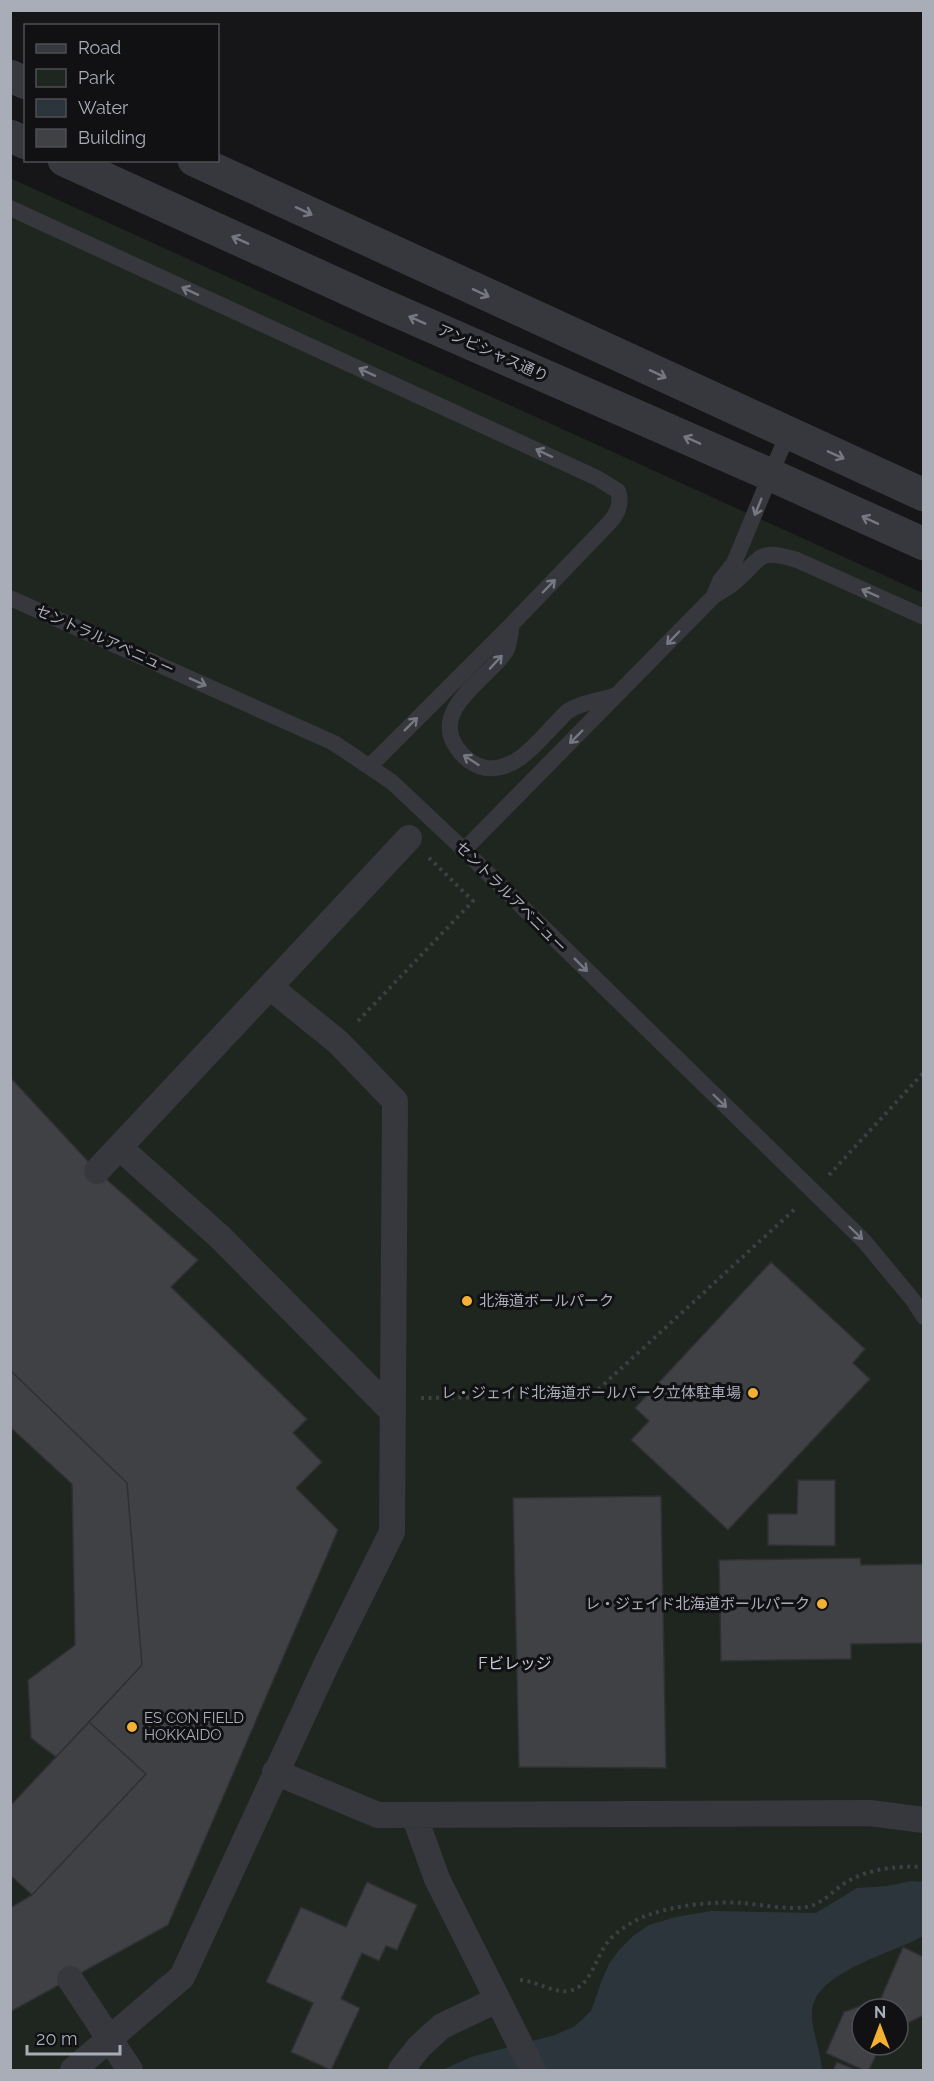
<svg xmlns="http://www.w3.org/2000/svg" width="934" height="2081" viewBox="0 0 934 2081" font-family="Raleway,'Noto Sans JP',sans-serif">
  <rect width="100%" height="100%" fill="#161618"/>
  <path fill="#1e261f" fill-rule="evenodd" d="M10,178L923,593V2070H11ZM862,2009H898V2045H862Z"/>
  <path fill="#2c353c" d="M911,1881L923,1882V1936C895,1953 815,1971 812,2011C811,2030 821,2051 822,2070H442L471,2057L555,2035L575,2026L591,2011L602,1980L609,1964L619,1950L633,1936L649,1925L676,1917L711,1911L816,1913L857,1888L887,1886Z"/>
  <path fill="#404145" stroke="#303034" stroke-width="1.5" d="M10,1077L97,1171L198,1260L171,1287L307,1419L293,1433L322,1462L296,1488L338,1530L168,1925L10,2012V1908L32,1895L146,1774L89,1722L142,1665L127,1483L10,1370Z
    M771,1262L865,1349L853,1363L870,1379L728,1530L631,1440L649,1421L635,1408Z
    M10,1370L127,1483L142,1665L56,1757L31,1738L28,1680L75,1645L72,1484L10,1427Z
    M798,1480H835V1546L768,1545V1514H797Z
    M661,1496L666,1768L519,1767L513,1498Z
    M860,1558L861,1565L924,1564V1643L851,1644V1659L721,1661L719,1560Z
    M89,1722L146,1774L32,1895L10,1875V1806Z
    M367,1882L417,1905L397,1950L386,1946L379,1961L362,1953L341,1999L360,2008L331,2070L291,2052L313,2003L266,1982L301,1907L346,1927Z
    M903,1947L924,1957V2015L898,2028V2009H862V2045H881L869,2070H863L826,2053L844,2012L881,1998Z
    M837,2062L856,2070H833Z"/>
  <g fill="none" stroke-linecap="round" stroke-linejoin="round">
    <path stroke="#3d3f44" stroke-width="4" stroke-dasharray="3 4.5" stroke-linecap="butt" d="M358,1021L473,901L428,857
      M829,1175L924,1072
      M421,1398L591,1396L796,1208
      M520,1980C537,1981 552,1993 568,1991C591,1988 595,1958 607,1943C616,1931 634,1920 648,1915C677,1905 713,1901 743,1903C762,1905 788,1910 806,1907C822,1905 832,1891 845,1883C869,1868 896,1866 924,1867"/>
    <path stroke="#37383d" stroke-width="16" d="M10,208L597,478L618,491C622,503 618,513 610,522L512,624L370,766
      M715,593L720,581L734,563L788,433
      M10,598L334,743L392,782L464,850L864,1241L913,1300L924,1317
      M512,624C510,632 510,644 506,651C489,678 429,709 457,748C464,758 474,766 486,768C516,772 538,741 557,722C561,719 565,712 570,710C580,703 601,700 613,696
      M464,850L714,596C721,591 729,587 735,582C762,559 756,547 797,560L924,617"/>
    <path stroke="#37383d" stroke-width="26" d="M120,1148L220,1237L393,1412
      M97,1171L409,838
      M275,1772L378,1815L870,1813L924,1820
      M414,1815L437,1879L533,2070
      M70,1979L130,2070
      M170,1987L182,1977L326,1665L392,1532L395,1101L338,1042L270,987
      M401,2070L419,2047L442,2026L497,2000"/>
    <path stroke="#37383d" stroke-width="33" d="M10,76L26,83
      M10,136L26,143
      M64,160L376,302L771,475L924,544
      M194,160L924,495"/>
    <path stroke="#37383d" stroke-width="26" d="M73,2070L170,1987"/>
  </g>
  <defs><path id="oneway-shaft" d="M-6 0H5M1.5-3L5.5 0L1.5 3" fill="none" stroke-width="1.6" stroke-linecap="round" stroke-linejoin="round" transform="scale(1.5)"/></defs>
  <g stroke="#757881">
    <use href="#oneway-shaft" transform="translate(304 211) rotate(25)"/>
    <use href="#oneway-shaft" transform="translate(240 240) rotate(-156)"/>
    <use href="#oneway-shaft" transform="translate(190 291) rotate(-155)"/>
    <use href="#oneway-shaft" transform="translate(481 293) rotate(25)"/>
    <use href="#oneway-shaft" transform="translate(417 320) rotate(-156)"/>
    <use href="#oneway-shaft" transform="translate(367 372) rotate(-155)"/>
    <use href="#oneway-shaft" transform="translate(658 374) rotate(25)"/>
    <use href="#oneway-shaft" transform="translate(692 440) rotate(-156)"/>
    <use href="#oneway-shaft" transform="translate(544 453) rotate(-155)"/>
    <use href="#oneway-shaft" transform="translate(836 455) rotate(24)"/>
    <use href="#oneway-shaft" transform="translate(758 507) rotate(112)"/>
    <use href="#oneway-shaft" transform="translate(870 520) rotate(-155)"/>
    <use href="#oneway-shaft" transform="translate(549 586) rotate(-46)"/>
    <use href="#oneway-shaft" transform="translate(870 593) rotate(-156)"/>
    <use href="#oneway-shaft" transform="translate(673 638) rotate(134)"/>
    <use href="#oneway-shaft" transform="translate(496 662) rotate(-47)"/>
    <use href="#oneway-shaft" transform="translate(198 682) rotate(24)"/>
    <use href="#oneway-shaft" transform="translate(411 724) rotate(-45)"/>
    <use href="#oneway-shaft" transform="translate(576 737) rotate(135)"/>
    <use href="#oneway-shaft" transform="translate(471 760) rotate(-147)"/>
    <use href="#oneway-shaft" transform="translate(581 965) rotate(45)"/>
    <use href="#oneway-shaft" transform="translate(720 1101) rotate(44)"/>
    <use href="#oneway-shaft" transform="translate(856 1233) rotate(44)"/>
  </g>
  <g fill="#f2b134" stroke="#111113" stroke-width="2">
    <circle cx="467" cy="1301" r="6"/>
    <circle cx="753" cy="1393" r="6"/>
    <circle cx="822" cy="1604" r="6"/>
    <circle cx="132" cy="1727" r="6"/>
  </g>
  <g text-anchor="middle" stroke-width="6" stroke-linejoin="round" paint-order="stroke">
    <g font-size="15" fill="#a8adb8" stroke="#111113">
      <text transform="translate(493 353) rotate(24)" y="5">アンビシャス通り</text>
      <text transform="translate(105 640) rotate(24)" y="5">セントラルアベニュー</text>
      <text transform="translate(511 897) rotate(45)" y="5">セントラルアベニュー</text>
    </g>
    <g font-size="15" fill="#a8adb8" stroke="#111113" text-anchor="start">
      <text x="479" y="1306">北海道ボールパーク</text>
      <text x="741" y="1398" text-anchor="end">レ・ジェイド北海道ボールパーク立体駐車場</text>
      <text x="810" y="1609" text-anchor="end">レ・ジェイド北海道ボールパーク</text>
      <text x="144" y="1723">ES CON FIELD<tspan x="144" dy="17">HOKKAIDO</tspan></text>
    </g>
    <g font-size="16" fill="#c9ccd4" stroke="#111113">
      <text x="515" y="1669">Fビレッジ</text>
    </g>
  </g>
  <rect width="934" height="2081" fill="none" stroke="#a8adb8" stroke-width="24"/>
  <rect x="24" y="24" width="195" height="138" fill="#111113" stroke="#4d4f55" stroke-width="1.5"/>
  <rect x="36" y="44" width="30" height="9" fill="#37383d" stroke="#4d4f55" stroke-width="1.5"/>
  <text x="78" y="54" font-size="18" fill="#a8adb8">Road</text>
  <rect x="36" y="69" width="30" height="18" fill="#1e261f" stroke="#4d4f55" stroke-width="1.5"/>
  <text x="78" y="84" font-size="18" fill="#a8adb8">Park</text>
  <rect x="36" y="99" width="30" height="18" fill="#2c353c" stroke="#4d4f55" stroke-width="1.5"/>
  <text x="78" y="114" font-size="18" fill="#a8adb8">Water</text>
  <rect x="36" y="129" width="30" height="18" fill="#404145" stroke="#4d4f55" stroke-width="1.5"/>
  <text x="78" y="144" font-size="18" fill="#a8adb8">Building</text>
  <g transform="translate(880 2027)"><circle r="28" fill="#111113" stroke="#4d4f55" stroke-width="1.5"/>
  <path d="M0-4.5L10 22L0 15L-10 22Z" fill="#f2b134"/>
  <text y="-9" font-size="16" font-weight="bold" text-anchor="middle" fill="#a8adb8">N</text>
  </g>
  <path d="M27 2045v9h93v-9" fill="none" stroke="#a8adb8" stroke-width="3"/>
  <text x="36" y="2045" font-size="18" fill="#a8adb8" stroke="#111113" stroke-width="4.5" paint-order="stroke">20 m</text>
</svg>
